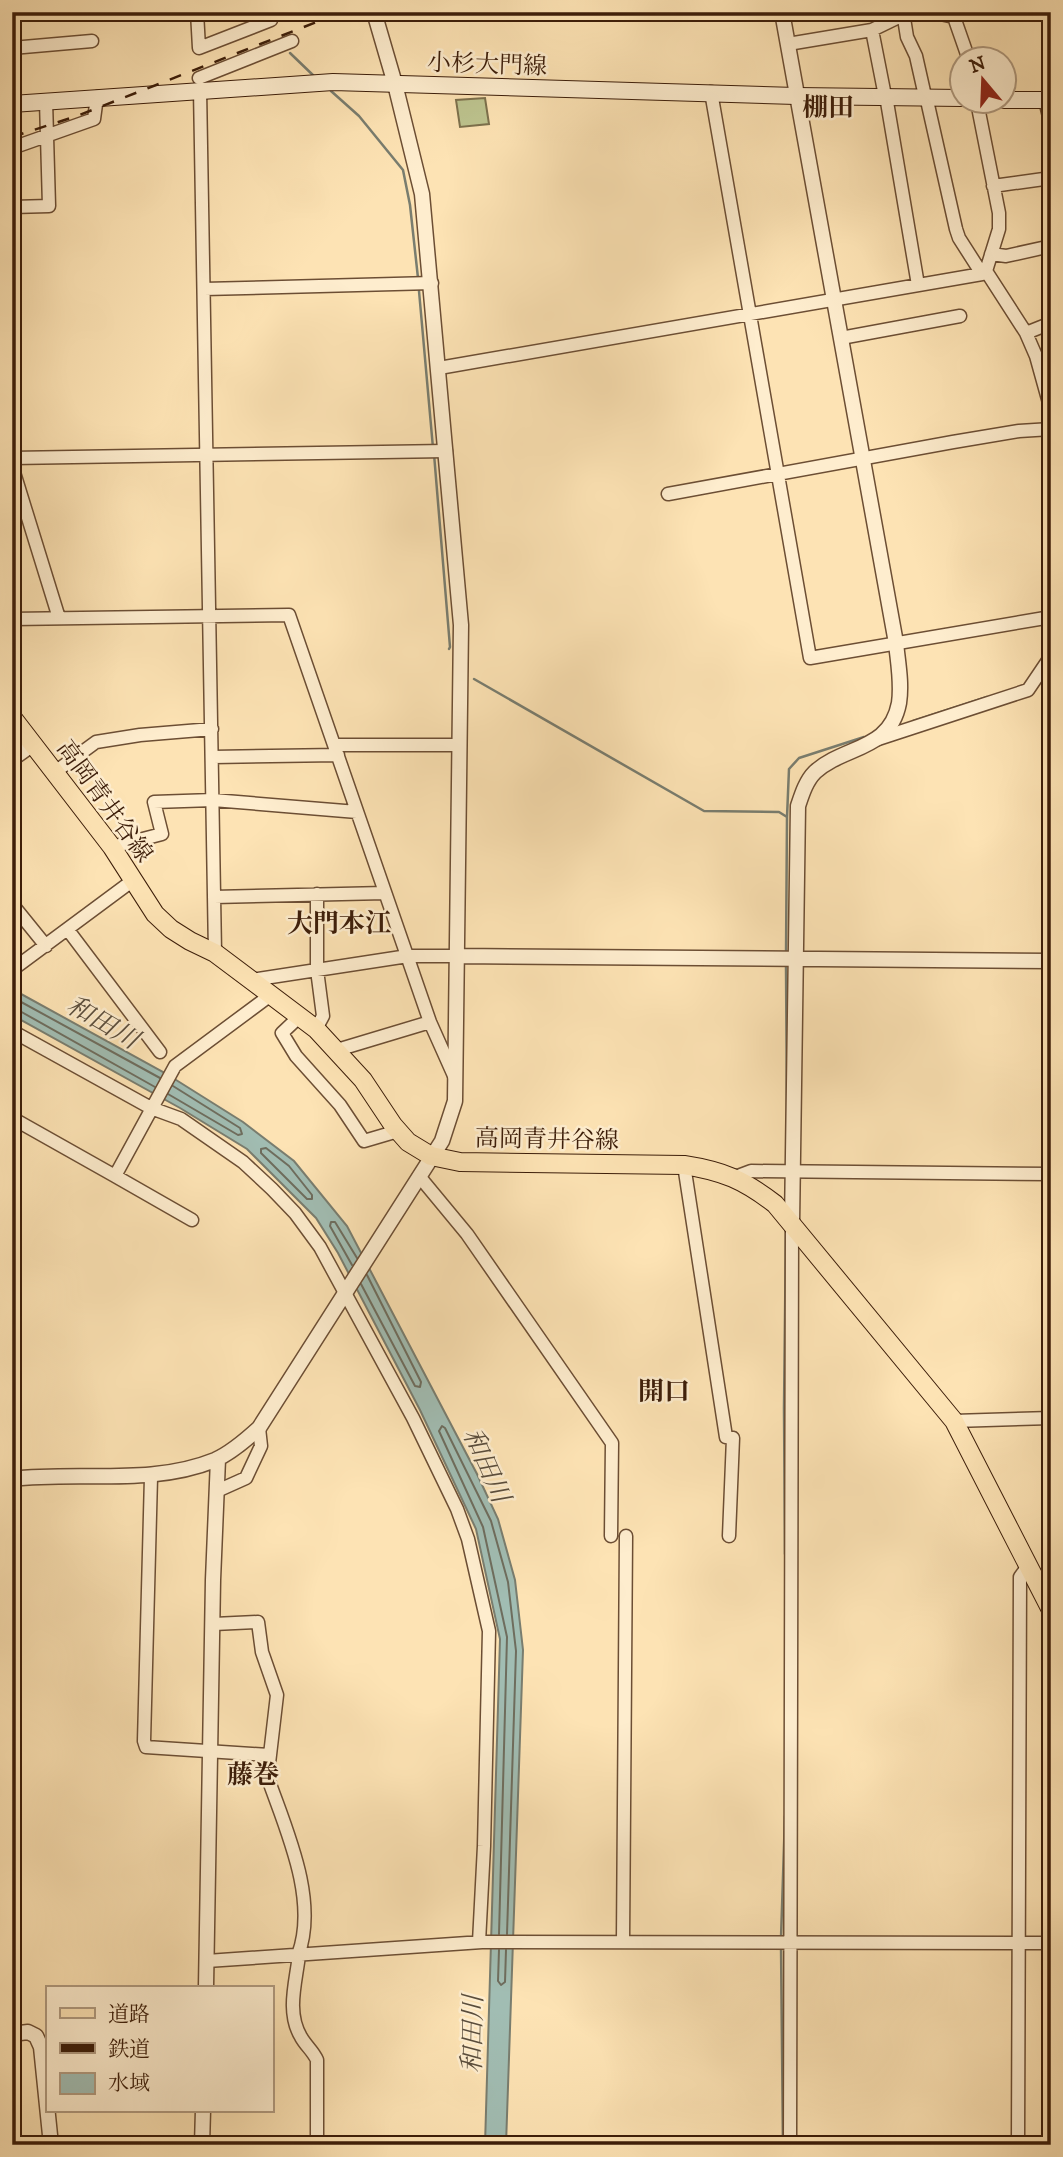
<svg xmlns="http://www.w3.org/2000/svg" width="1063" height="2157" viewBox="0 0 1063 2157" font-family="'IM FELL DW Pica','Noto Serif JP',serif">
  <rect width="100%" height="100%" fill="#fde3b4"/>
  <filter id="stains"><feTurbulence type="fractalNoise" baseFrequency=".00286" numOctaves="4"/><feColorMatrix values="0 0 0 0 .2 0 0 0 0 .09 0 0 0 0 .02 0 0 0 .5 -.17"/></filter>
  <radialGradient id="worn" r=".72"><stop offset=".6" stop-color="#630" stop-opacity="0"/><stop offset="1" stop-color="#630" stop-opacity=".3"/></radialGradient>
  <path fill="#bdc48f" stroke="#7c704c" stroke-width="2" d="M485,98L489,124L460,127L456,100Z"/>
  <path fill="#a1bdb3" stroke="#797d6f" stroke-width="2" d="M12,989L165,1073L243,1122L294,1161L347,1226L477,1474L498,1519L515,1580L523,1650L506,2145H485L500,1639L476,1529L420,1410L338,1253L316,1218L247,1149L180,1108L12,1015Z"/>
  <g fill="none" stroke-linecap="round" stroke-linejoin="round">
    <path stroke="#6e6d5e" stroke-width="2" d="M12,997L160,1078
      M12,1009L18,1010L155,1087
      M168,1094L238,1135L242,1134L240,1128L173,1086
      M266,1148L289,1166L312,1195V1199H307L261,1153V1149Z
      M352,1265L330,1226L331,1222H335L357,1258
      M361,1284L415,1386L420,1387L421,1382L367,1275
      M499,1934L507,1637L483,1527L439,1431L442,1426L445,1428L491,1521L508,1582L516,1651L507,1934
      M499,1950L498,1981L501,1985L505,1982L506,1950"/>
    <path stroke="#797d6f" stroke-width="2.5" d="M260,12V14
      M290,53L316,78
      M331,91L359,116L403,170L410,205L418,278
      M419,291L433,448
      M434,454L450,647L449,649
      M474,679L704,811L779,812L787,817L786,955
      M913,721L987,697
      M787,817L789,769L799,758L864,737
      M786,965L787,1116
      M785,1554L784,1408L786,1228
      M781,1938L785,1816
      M781,1945L783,2145"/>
    <defs>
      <path id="minor" d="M197,12L199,48L271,20
        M903,12L907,37L916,56L925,96
        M931,12L954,17L969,60
        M872,30L885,96
        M788,44L872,30L909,12
        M12,48L92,41
        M199,78L292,41
        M200,89L215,953
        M711,92L810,658L1051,617
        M886,96L918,285
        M926,96L956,229L959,238L982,274
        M1045,100L1051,125
        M977,102L999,213V229L986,271L1026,333L1036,356L1051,410
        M12,148L94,119L97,97
        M993,186L1051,178
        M12,207L49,206L46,101
        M991,254L1006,256L1051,246
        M204,289L432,283
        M1026,333L1051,323
        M841,338L960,316
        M439,368L982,274L986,271
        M12,458L446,451
        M12,466L59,618
        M668,494L953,442L1019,431L1051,429
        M12,619L289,615L430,1022L455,1078
        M878,739L1028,690L1051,656
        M335,745H460
        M213,757L338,755
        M55,772L96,742L140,735L212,729
        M112,847L162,834L154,802L213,800L357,812
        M214,897L385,893
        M12,904L46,946
        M68,930L160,1052
        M12,970L132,881
        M252,980L408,956H458
        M300,1016L282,1033L296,1056L340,1105L364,1141L398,1131
        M316,1029L323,1016L317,970V894
        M12,1031L151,1108L181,1119L243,1162L272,1189L295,1213L320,1247L413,1418L457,1509L468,1539L489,1631L484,1846L479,1942
        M337,1050L430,1022
        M12,1118L115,1176L175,1066L272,994
        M684,1165L726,1437L733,1438L729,1536
        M115,1176L192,1220
        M419,1176L467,1234L612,1443L611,1536
        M735,1177L751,1171L1051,1174
        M954,1421L1051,1418
        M151,1477L144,1741L146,1747L269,1755
        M217,1491L246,1478L261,1446L259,1428
        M214,1624L258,1622L262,1652L277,1695L268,1772L270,1784C288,1834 318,1902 298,1955
        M623,1941L626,1536
        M299,1955C296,1982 286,2012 301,2037C306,2046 313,2051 317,2060V2145
        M207,1961L482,1942L1051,1943
        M790,2145L792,1224
        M1018,2145L1020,1577L1028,1566"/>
      <path id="tertiary" d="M782,12L896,643C898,663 902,683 899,703C890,751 845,745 815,772C806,781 802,794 798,806L792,1224
        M12,759L33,744
        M458,956L1051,961
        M12,1479C79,1471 151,1486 215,1460C231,1453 247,1439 259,1428L442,1141L455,1101L461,625L422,194L395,84L374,12
        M206,1987L213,1580L218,1459
        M12,2034L28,2032L36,2036L41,2047L51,2145
        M202,2145L203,2110"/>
      <path id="secondary" d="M1004,100H1051
        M12,104L333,82L796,96L962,98"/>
      <path id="primary" d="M12,717L112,847L155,914L171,929L190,941L215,953L316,1029L363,1080L393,1125L408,1142L431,1156L460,1162L684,1165C723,1171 744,1180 775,1204L954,1421L1051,1610"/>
    </defs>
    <use href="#minor" stroke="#6c4e34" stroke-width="15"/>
    <use href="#tertiary" stroke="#6c4e34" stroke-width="17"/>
    <use href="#secondary" stroke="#3c1d09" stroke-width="18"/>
    <use href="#primary" stroke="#3c1d09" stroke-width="20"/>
    <use href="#minor" stroke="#feedce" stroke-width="12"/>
    <use href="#tertiary" stroke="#feedce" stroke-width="14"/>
    <use href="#secondary" stroke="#feedce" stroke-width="16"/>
    <use href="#primary" stroke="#fde3b4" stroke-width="18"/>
    <path stroke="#3c1d09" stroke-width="2.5" stroke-dasharray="12 12" stroke-linecap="butt" d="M12,137L77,116L342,12"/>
  </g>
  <g text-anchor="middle" stroke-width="5" stroke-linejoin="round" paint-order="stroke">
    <g font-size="24" fill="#3c1d09" stroke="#feedce">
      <text transform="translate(487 64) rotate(2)" y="8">小杉大門線</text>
      <text transform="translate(105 801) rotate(54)" y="8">高岡青井谷線</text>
      <text transform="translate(547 1139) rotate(1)" y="8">高岡青井谷線</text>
    </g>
    <g font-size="26" font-weight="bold" fill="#3c1d09" stroke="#feedce">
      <text x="828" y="116">棚田</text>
      <text x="339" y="932">大門本江</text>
      <text x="664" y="1400">開口</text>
      <text x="253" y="1783">藤巻</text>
    </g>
    <g font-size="26" font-style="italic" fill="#5a4d3c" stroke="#feedce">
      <text transform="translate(103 1022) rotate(30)" y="9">和田川</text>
      <text transform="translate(487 1465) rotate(66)" y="9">和田川</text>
      <text transform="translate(472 2034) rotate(-89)" y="9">和田川</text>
    </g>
  </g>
  <rect width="1063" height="2157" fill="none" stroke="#fde3b4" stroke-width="42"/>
  <rect x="14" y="14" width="1035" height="2129" fill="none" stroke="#3c1d09" stroke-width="3.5"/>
  <rect x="21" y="21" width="1021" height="2115" fill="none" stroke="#3c1d09" stroke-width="2"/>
  <rect x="46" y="1986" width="228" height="126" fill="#feedce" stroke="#b09a7f" stroke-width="2"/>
  <rect x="60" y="2008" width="35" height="10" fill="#fde3b4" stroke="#b09a7f" stroke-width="2"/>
  <text x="108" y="2021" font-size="21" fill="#3c1d09">道路</text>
  <rect x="60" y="2043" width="35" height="10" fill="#3c1d09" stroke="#b09a7f" stroke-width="2"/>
  <text x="108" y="2056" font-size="21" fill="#3c1d09">鉄道</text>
  <rect x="60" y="2073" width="35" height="21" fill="#a1bdb3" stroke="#b09a7f" stroke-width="2"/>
  <text x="108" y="2090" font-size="21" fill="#3c1d09">水域</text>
  <g transform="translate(983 80) rotate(341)"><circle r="33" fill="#feedce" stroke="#b09a7f" stroke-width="2"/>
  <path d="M0-5L12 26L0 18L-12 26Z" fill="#8f2418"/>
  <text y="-10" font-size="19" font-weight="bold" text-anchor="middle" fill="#3c1d09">N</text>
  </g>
  <rect width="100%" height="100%" filter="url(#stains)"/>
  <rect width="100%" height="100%" fill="url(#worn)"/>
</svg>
